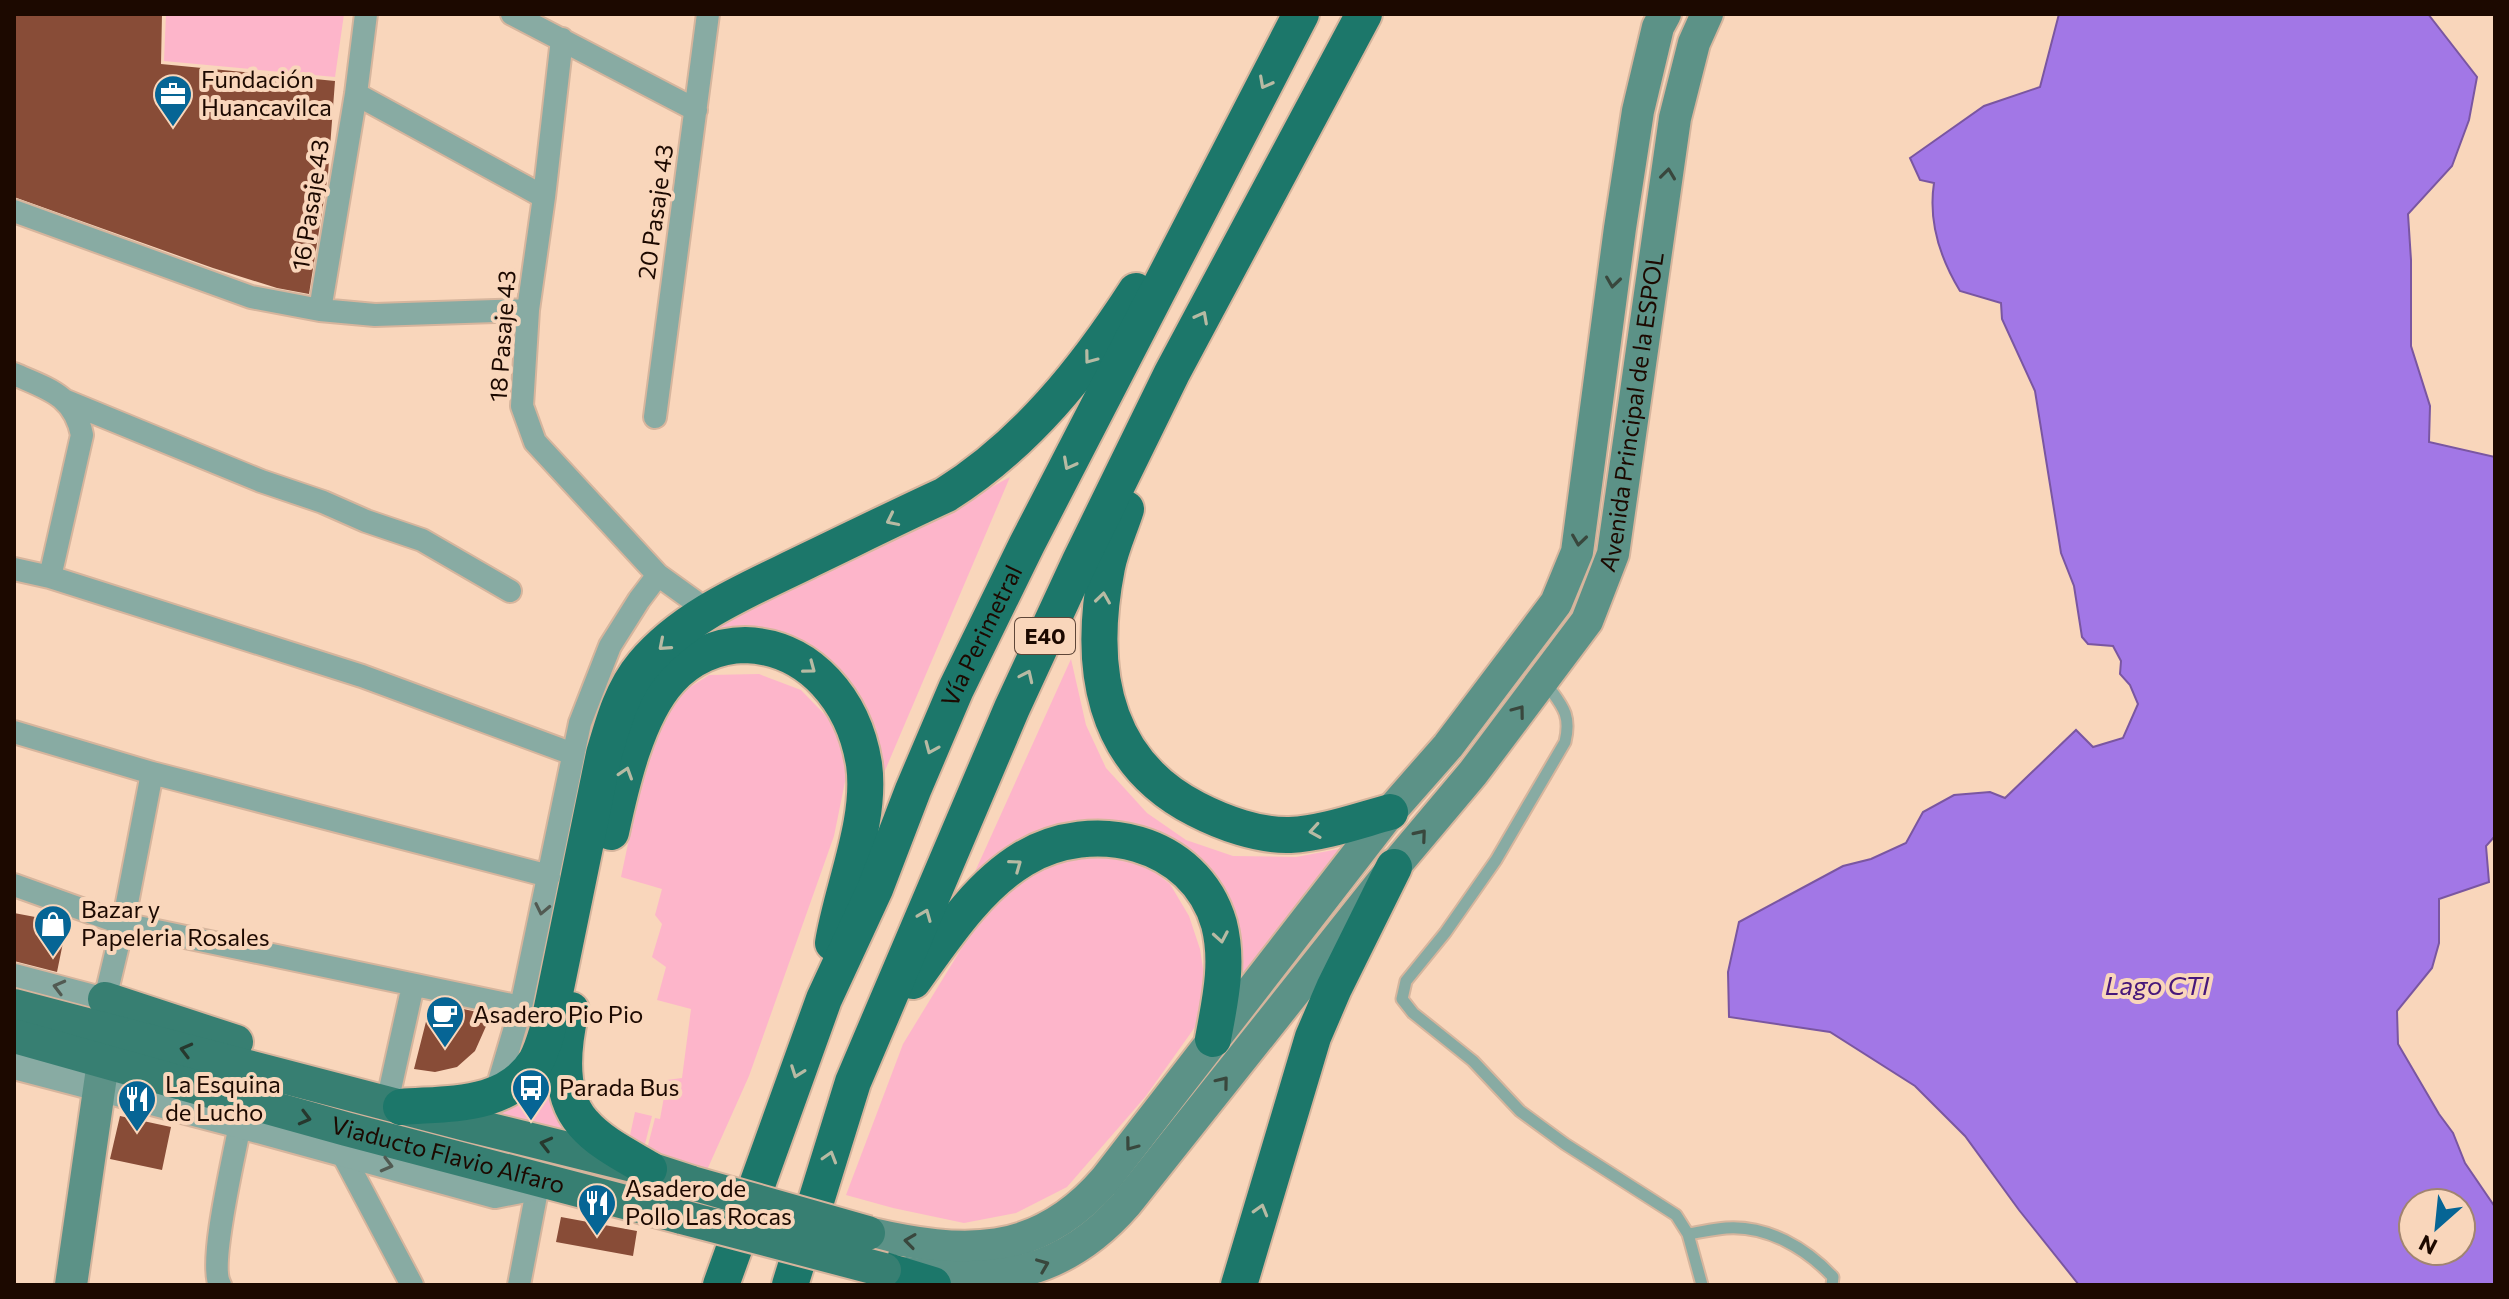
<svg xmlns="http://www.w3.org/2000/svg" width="2509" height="1299" viewBox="0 0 2509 1299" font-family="Commissioner,sans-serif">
  <rect width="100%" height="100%" fill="#f9d6bb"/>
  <path fill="#fdb5ca" d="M166,14H344L335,77L164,61Z
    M1010,477L875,794L879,767L876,728L844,677L679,650L712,623L869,553Z
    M1071,659L1086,725L1106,768L1147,813L1186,840L1233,856L1296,857L1344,848L1240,993L1214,895L1079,826L964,896Z
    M759,674L801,690L834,724L849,762L834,836L749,1076L707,1170L647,1149L655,1118L660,1119L667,1080L682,1078L691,1009L657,1000L666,967L652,957L662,924L655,915L662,889L621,877L653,725L676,696L709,675Z
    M1091,850L1138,859L1170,884L1189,916L1200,949L1206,988L1195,1027L1146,1096L1067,1187L1016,1213L964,1223L893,1208L846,1195L903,1044L969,936L1012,883L1043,863Z
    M549,1052L572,1132L490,1112Z
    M635,1112L652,1116L645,1144L629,1140Z"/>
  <path fill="#a277e6" stroke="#7a56a1" stroke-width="2" fill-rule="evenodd" d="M2059,14H2428L2477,77L2469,120L2452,166L2408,214L2411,260V346L2430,406L2429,442L2495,457V836L2486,846L2489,882L2439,899V943L2432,968L2397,1011L2398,1044L2439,1114L2453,1133L2465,1163L2495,1207V1285H2079L2019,1210L1965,1136L1915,1086L1830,1032L1729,1017L1728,972L1739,922L1843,866L1871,859L1906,843L1923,812L1954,795L1990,792L2005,798L2076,730L2093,747L2123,738L2138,704L2130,685L2120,674L2121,661L2113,646L2088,644L2082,637L2074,586L2061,553L2035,391L2002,319L2001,303L1960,291C1940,258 1928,222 1934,183L1920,180L1910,158L1984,106L2040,87ZM2413,1203H2461V1251H2413Z"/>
  <path fill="#884c37" d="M14,14H162L161,64L335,81L328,174L309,294L277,288L213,268L14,197Z
    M14,913L67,923L57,972L14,961Z
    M431,1002L491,1015L475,1051L457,1067L435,1072L414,1069Z
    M120,1116L171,1127L162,1170L110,1159Z
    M561,1217L637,1231L633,1256L556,1242Z"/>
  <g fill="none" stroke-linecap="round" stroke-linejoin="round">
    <defs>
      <path id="service" d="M1545,682C1561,705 1572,713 1565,742L1496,860L1445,933L1406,981L1402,999L1413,1013L1473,1061L1520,1111L1565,1144L1676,1215L1688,1234L1702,1285
        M1688,1234C1701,1232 1714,1229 1726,1228C1767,1225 1806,1248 1833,1277L1832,1285"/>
      <path id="minor" d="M512,14L696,110
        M562,39L544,197L528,310L522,406L535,442L658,575L708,611
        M356,94L544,197
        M14,211L251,297L320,310L375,315L528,310
        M320,310L356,94L366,14
        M14,374C48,389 74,395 82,435L50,577
        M66,401L261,481L323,502L366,521L422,540L510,591
        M655,417L708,14
        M14,569L50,577L362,676L573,754
        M14,732L152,773L549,876
        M14,885L123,924L521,1007
        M14,975L105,999L123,924L152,773
        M495,1095L521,1007L580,723L610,646L639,600L658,575
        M387,1103L413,985
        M342,1153L412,1285
        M220,1285C208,1264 235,1153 240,1124
        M519,1285L538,1185"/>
      <path id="tertiary" d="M14,1065L240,1124L495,1194L551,1183"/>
      <g id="secondary">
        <path d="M868,1233C963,1255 1037,1259 1105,1180L1390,812L1448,746L1556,603L1577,552L1620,228L1638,111L1658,27L1665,14"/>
        <path id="s1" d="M907,1273C996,1285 1064,1275 1126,1204L1394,867L1473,773L1587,621L1613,554L1675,118L1694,43L1707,14"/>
        <path d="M71,1285L103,1062"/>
      </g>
      <g id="primary">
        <path d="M105,999L236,1042"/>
        <path d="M14,1006L470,1125L649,1169L692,1183"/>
        <path id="s2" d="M14,1036L346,1129L682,1217"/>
      </g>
      <g id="trunk">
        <path d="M1126,509C1120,528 1111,547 1107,567C1088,664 1100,760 1196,809C1223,823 1259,836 1290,835C1324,833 1357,821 1390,812"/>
        <path d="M611,832C621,785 637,715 670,679C689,658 717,645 745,645C811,647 854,702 864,764C872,821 842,887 833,943"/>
        <path d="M913,981C944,938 977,887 1023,859C1092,817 1195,840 1219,924C1229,963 1220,1001 1213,1039"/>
        <path d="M571,1010C563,1045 557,1094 583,1123C600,1143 627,1156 649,1169"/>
        <path d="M401,1107C449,1103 507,1108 536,1061C541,1052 544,1042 547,1032L604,754C613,723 622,690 643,665C685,615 750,589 807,561C853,539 899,516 945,495C1025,445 1085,370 1136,291"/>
        <path d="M884,1270L933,1285"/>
        <path id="s3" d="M721,1285L824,999L875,889L913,790L956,689L1027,544L1301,14"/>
        <path d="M790,1285L853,1082L1012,708L1080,561L1172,373L1364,14"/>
        <path d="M1239,1285L1313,1037L1334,988L1394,867"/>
      </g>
    </defs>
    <use href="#service" stroke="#d6b59d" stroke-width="15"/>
    <use href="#minor" stroke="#d6b59d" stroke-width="26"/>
    <use href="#tertiary" stroke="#d6b59d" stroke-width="32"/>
    <use href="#secondary" stroke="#d6b59d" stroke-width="36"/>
    <use href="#primary" stroke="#d6b59d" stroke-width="38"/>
    <use href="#trunk" stroke="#d6b59d" stroke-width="40"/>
    <use href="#service" stroke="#88aba3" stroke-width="11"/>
    <use href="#minor" stroke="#88aba3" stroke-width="22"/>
    <use href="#tertiary" stroke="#88aba3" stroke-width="28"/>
    <use href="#secondary" stroke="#5c9287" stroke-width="32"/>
    <use href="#primary" stroke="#377f72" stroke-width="34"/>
    <use href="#trunk" stroke="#1c776a" stroke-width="36"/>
    <defs>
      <path id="primary-bridge" d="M692,1183L868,1233
        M682,1217L884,1270"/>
    </defs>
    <use href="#primary-bridge" stroke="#d6b59d" stroke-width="38" stroke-linecap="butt"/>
    <use href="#primary-bridge" stroke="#377f72" stroke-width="34"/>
  </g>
  <defs><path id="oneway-chevron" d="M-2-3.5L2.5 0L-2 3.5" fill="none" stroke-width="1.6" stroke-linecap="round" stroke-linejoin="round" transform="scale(2)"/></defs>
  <g stroke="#b7baa3">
    <use href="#oneway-chevron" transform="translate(1265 83) rotate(118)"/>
    <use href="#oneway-chevron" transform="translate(1202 317) rotate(-62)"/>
    <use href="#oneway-chevron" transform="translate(1090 358) rotate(127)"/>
    <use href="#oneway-chevron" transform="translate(1069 464) rotate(118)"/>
    <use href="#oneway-chevron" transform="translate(892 520) rotate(154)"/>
    <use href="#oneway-chevron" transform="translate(1103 598) rotate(-82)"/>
    <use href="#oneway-chevron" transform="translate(664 645) rotate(139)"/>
    <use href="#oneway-chevron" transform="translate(810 668) rotate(37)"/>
    <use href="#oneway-chevron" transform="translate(1027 676) rotate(-65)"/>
    <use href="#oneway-chevron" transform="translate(931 748) rotate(113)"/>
    <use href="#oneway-chevron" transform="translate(626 773) rotate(-72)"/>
    <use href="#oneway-chevron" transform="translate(1315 831) rotate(171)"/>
    <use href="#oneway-chevron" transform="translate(1016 865) rotate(-36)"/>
    <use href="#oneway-chevron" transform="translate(925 915) rotate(-68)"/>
    <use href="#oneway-chevron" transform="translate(1221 937) rotate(80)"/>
    <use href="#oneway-chevron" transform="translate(797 1072) rotate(110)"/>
    <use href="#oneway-chevron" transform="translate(830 1157) rotate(-73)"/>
    <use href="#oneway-chevron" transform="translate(1261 1210) rotate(-74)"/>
  </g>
  <g stroke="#39473d">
    <use href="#oneway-chevron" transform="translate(1668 174) rotate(-83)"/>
    <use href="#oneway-chevron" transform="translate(1613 282) rotate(98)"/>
    <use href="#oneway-chevron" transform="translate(1579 540) rotate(98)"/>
    <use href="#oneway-chevron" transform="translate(1519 711) rotate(-53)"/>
    <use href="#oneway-chevron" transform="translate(1421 835) rotate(-50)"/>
    <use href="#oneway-chevron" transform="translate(1223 1082) rotate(-51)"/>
    <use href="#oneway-chevron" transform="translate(1131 1145) rotate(127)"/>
    <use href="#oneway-chevron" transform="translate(910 1241) rotate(-172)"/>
    <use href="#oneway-chevron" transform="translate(1043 1265) rotate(-22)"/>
  </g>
  <g stroke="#525a52">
    <use href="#oneway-chevron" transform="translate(542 909) rotate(102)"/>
    <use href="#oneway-chevron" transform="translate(59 987) rotate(-165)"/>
    <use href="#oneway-chevron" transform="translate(387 1165) rotate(15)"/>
  </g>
  <g stroke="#27382e">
    <use href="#oneway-chevron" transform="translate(186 1050) rotate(-165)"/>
    <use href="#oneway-chevron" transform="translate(305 1118) rotate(15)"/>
    <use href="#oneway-chevron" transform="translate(546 1144) rotate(-166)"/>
  </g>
  <defs>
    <symbol id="office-pin" viewBox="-11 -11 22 30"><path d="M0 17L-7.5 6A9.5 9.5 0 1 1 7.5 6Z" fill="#066595" stroke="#f9d6bb"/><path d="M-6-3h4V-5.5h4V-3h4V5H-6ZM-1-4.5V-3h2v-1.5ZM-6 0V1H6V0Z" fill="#fff"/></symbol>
    <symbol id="shop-pin" viewBox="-11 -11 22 30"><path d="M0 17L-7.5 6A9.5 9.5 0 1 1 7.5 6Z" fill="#066595" stroke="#f9d6bb"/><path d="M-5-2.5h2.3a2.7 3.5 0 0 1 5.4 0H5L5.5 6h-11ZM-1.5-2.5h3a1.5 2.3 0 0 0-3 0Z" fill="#fff"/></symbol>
    <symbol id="cafe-pin" viewBox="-11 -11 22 30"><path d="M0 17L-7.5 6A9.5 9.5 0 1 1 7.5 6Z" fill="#066595" stroke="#f9d6bb"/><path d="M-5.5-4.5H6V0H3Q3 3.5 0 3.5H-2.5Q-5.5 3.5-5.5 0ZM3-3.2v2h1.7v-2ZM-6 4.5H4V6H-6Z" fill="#fff"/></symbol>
    <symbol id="bus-pin" viewBox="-11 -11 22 30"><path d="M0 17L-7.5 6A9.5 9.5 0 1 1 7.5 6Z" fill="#066595" stroke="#f9d6bb"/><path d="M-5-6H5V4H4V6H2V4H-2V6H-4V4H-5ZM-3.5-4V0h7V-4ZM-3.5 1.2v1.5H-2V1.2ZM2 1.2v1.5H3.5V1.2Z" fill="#fff"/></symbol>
    <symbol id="restaurant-pin" viewBox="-11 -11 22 30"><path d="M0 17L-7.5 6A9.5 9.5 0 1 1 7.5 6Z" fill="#066595" stroke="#f9d6bb"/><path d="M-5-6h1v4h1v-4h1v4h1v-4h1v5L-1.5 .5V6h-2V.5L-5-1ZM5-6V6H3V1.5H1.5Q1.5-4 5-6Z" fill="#fff"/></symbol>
  </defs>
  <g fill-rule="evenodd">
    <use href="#office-pin" x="151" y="72" width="44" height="60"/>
    <use href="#shop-pin" x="31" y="902" width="44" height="60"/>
    <use href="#cafe-pin" x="423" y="993" width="44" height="60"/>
    <use href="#bus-pin" x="509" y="1066" width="44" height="60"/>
    <use href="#restaurant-pin" x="115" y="1077" width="44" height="60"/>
    <use href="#restaurant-pin" x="575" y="1181" width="44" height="60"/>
  </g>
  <g text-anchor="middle" stroke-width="8" stroke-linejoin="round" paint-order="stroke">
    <rect fill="#f9d6bb" stroke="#5e4638" stroke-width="2" x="1015" y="618" width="60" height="36" rx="6"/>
    <g font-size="22" font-weight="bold" fill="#1c0900">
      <text x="1045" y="644">E40</text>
    </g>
    <g font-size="24" fill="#1c0900" stroke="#f9d6bb" text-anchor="start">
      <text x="201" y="88">Fundación<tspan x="201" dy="28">Huancavilca</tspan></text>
      <text x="81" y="918">Bazar y<tspan x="81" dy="28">Papeleria Rosales</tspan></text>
      <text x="473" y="1023">Asadero Pio Pio</text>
      <text x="165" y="1093">La Esquina<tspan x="165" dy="28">de Lucho</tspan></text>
      <text x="559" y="1096">Parada Bus</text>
      <text x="625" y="1197">Asadero de<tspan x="625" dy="28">Pollo Las Rocas</tspan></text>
    </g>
    <g font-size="24" fill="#1c0900" stroke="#f9d6bb">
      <text transform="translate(311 205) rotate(-81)" y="8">16 Pasaje 43</text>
      <text transform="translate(656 212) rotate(-82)" y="8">20 Pasaje 43</text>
      <text transform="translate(503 336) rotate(-86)" y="8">18 Pasaje 43</text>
      <text dy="8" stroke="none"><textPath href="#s1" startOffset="1200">Avenida Principal de la ESPOL</textPath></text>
      <text dy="8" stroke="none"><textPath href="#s3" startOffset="700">Vía Perimetral</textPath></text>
      <text dy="8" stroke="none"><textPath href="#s2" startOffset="450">Viaducto Flavio Alfaro</textPath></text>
    </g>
    <g font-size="26" font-style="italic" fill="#47177a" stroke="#f9d6bb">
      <text x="2157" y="995">Lago CTI</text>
    </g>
  </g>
  <rect width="2509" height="1299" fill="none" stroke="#1c0900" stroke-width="32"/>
  <g transform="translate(2437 1227) rotate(207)"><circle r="38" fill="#f9d6bb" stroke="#a18470" stroke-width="2"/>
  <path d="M0-6L14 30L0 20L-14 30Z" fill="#066595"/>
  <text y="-12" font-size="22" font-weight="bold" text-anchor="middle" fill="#1c0900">N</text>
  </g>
</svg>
